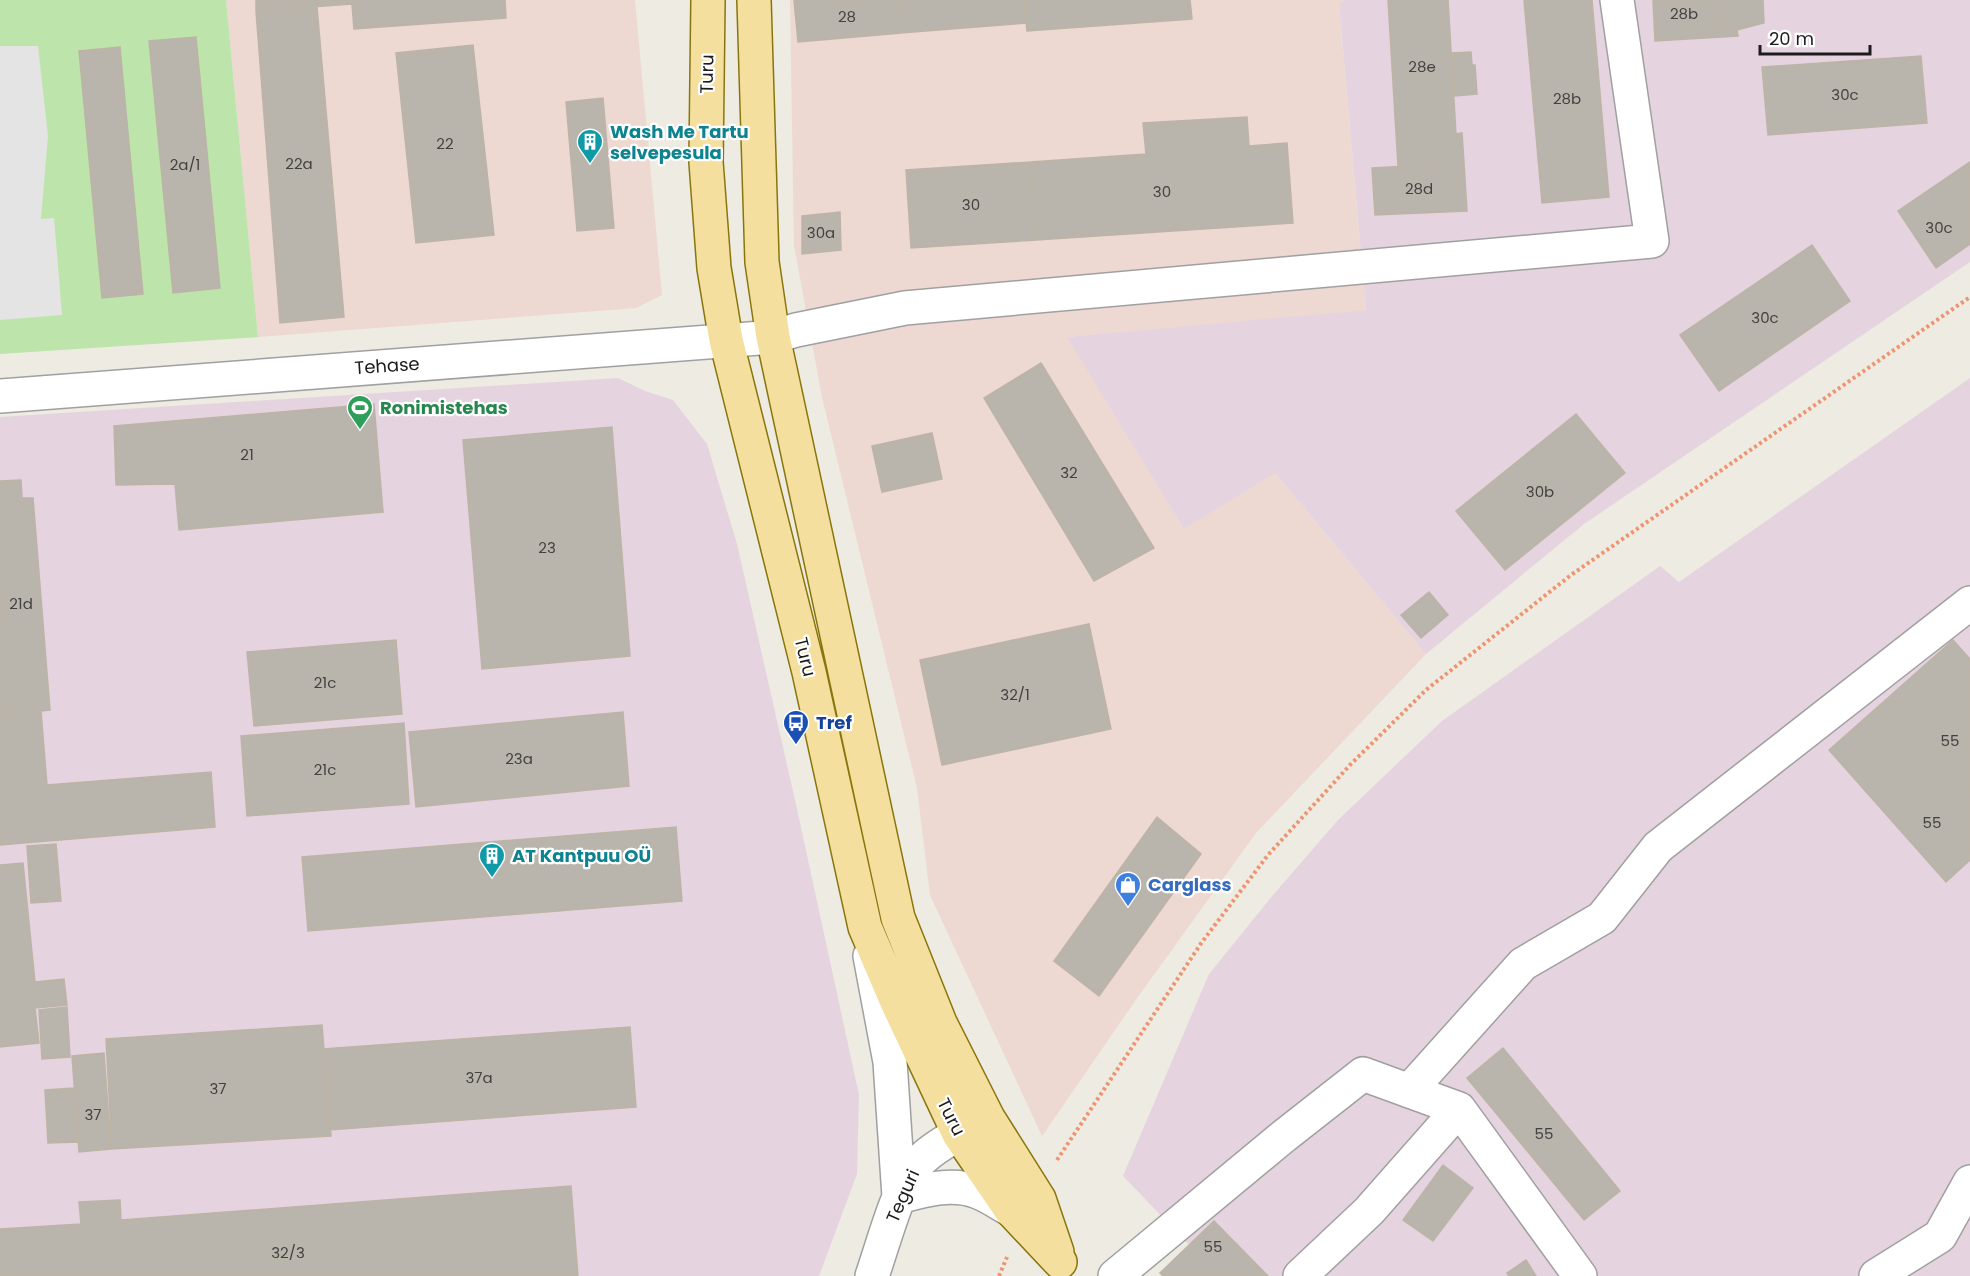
<svg xmlns="http://www.w3.org/2000/svg" width="1970" height="1276" viewBox="0 0 1970 1276" font-family="Poppins,sans-serif">
  <rect width="100%" height="100%" fill="#edebe2"/>
  <path fill="#edd8d2" d="M226,0H635L662,295L636,308L258,337Z
    M790,0H1344L1339,4L1366,311L1068,337L1184,529L1274,472L1426,654L1256,833L1135,1001L1042,1136L930,895L917,788L822,397L794,245Z"/>
  <path fill="#e5d4df" d="M1344,0H1970V262L1584,524L1426,654L1275,473L1184,529L1067,337L1366,310L1339,4Z
    M618,378L645,391L673,400L707,444L737,544L797,809L859,1095L857,1174L819,1276H0V417Z
    M1970,378V1276H1219L1123,1176L1209,974L1273,895L1338,820L1442,721L1660,566L1679,582Z"/>
  <path fill="#bde4ab" d="M0,0H226L258,337L0,354Z"/>
  <path fill="#e4e4e4" d="M0,46H38L48,136L41,219L54,218L62,315L0,320Z"/>
  <path fill="#b9b4ac" stroke="#bdb4a6" stroke-width="1.5" d="M256,0H505L506,18L354,29L352,4L256,11Z
    M794,0H898L901,33L798,42Z
    M898,0H1023L1026,23L901,33Z
    M1024,0H1190L1192,19L1027,31Z
    M1388,0H1448L1456,134L1462,133L1464,163L1398,166Z
    M1524,0H1592L1609,197L1542,203Z
    M1653,0H1713L1715,29L1737,30L1738,36L1655,41Z
    M1713,0H1763L1764,23L1737,30L1715,29Z
    M317,7L344,317L280,323L256,11Z
    M196,37L220,288L173,293L149,41Z
    M473,45L494,235L416,243L396,53Z
    M120,47L143,294L102,298L79,51Z
    M1471,52L1472,65H1475L1477,94L1455,96L1452,53Z
    M1921,56L1927,123L1768,135L1762,67Z
    M603,98L614,228L577,231L566,102Z
    M1247,117L1249,146L1287,143L1293,223L1037,240L1031,162L1146,154L1143,123Z
    M1031,162L1037,240L911,248L906,170Z
    M1970,162V244L1936,268L1898,211Z
    M1464,163L1467,211L1375,215L1372,168Z
    M840,212L841,250L802,254V216Z
    M1812,245L1850,301L1719,391L1680,335Z
    M1041,363L1154,548L1094,581L984,398Z
    M374,404L383,512L179,530L175,484L116,485L114,426Z
    M1576,414L1625,473L1505,570L1456,511Z
    M612,427L630,656L482,669L463,440Z
    M932,433L942,479L882,492L872,446Z
    M21,480L22,498H33L50,710L0,715V481Z
    M1429,592L1448,615L1421,638L1401,615Z
    M1089,624L1111,729L942,765L920,660Z
    M396,640L402,714L254,726L247,652Z
    M1953,640L1970,659V786L1890,696Z
    M1890,696L1970,786V860L1946,882L1829,750Z
    M41,711L47,785L211,772L215,827L0,845V715Z
    M623,712L629,786L416,807L409,732Z
    M404,723L409,804L247,816L241,736Z
    M1157,817L1201,854L1099,996L1054,961Z
    M676,827L682,901L308,931L302,857Z
    M56,844L61,901L31,903L27,846Z
    M23,863L35,982L64,979L67,1005L35,1008L39,1043L0,1047V865Z
    M67,1007L70,1057L42,1059L39,1010Z
    M322,1025L331,1136L112,1149L106,1039Z
    M630,1027L636,1107L329,1130L323,1049Z
    M1503,1048L1620,1191L1584,1220L1467,1078Z
    M104,1053L111,1149L79,1152L72,1056Z
    M73,1088L77,1142L48,1143L45,1090Z
    M1443,1165L1473,1188L1433,1241L1403,1220Z
    M571,1186L578,1276H0V1229L81,1224L79,1202L120,1200L121,1220Z
    M1214,1221L1268,1276H1163L1160,1273Z
    M1526,1260L1536,1276H1509L1507,1273Z"/>
  <g fill="none" stroke-linecap="round" stroke-linejoin="round">
    <defs>
      <path id="minor" d="M0,396L773,337L796,330L905,308L1652,241L1617,0
        M870,956L890,1062L899,1197
        M1409,1091L1523,964L1602,918L1658,847L1970,603
        M899,1197C925,1190 952,1182 978,1192C989,1196 1000,1204 1011,1210
        M872,1276C882,1248 899,1183 918,1163C936,1144 962,1133 985,1120
        M1115,1276L1284,1136L1363,1074L1459,1109L1580,1276
        M1300,1276L1369,1211L1459,1109
        M1876,1276L1940,1236L1970,1182"/>
      <path id="major" d="M708,0L706,162L714,268L726,340L809,672L865,927L897,1002L959,1134L1011,1210L1060,1262
        M754,0L762,262L773,337L898,918L940,1023L988,1118L1039,1199L1057,1252"/>
    </defs>
    <use href="#minor" stroke="#a0a0a0" stroke-width="36"/>
    <use href="#major" stroke="#89760b" stroke-width="36"/>
    <path stroke="#ef9471" stroke-width="4" stroke-dasharray="3 3" stroke-linecap="butt" d="M1057,1160L1202,942L1268,855L1350,765L1426,690L1571,575L1970,297
      M999,1276L1007,1257"/>
    <use href="#minor" stroke="#fff" stroke-width="33"/>
    <use href="#major" stroke="#f4df9f" stroke-width="33"/>
  </g>
  <defs>
    <symbol id="building-pin" viewBox="-11 -11 22 30"><path d="M0 17L-7.5 6A9.5 9.5 0 1 1 7.5 6Z" fill="#0f9aa8" stroke="#fff"/><path d="M-4-6H4V6H1V3H-1V6H-4ZM-2.5-4.3h1.7v1.8h-1.7ZM.8-4.3h1.7v1.8H.8ZM-2.5-1h1.7V.8h-1.7ZM.8-1h1.7V.8H.8Z" fill="#fff"/></symbol>
    <symbol id="stadium-pin" viewBox="-11 -11 22 30"><path d="M0 17L-7.5 6A9.5 9.5 0 1 1 7.5 6Z" fill="#2e9e5b" stroke="#fff"/><path d="M0-5a6.5 5 0 1 0 0 10a6.5 5 0 1 0 0-10ZM-3.5-1.8h7v3.6h-7Z" fill="#fff"/></symbol>
    <symbol id="bus-pin" viewBox="-11 -11 22 30"><path d="M0 17L-7.5 6A9.5 9.5 0 1 1 7.5 6Z" fill="#1a4fb4" stroke="#fff"/><path d="M-5-6H5V4H4V6H2V4H-2V6H-4V4H-5ZM-3.5-4V0h7V-4ZM-3.5 1.2v1.5H-2V1.2ZM2 1.2v1.5H3.5V1.2Z" fill="#fff"/></symbol>
    <symbol id="shop-pin" viewBox="-11 -11 22 30"><path d="M0 17L-7.5 6A9.5 9.5 0 1 1 7.5 6Z" fill="#3f7fe0" stroke="#fff"/><path d="M-5-2.5h2.3a2.7 3.5 0 0 1 5.4 0H5L5.5 6h-11ZM-1.5-2.5h3a1.5 2.3 0 0 0-3 0Z" fill="#fff"/></symbol>
  </defs>
  <g fill-rule="evenodd">
    <use href="#building-pin" x="575" y="127" width="30" height="40"/>
    <use href="#stadium-pin" x="345" y="393" width="30" height="40"/>
    <use href="#bus-pin" x="781" y="708" width="30" height="40"/>
    <use href="#building-pin" x="477" y="841" width="30" height="40"/>
    <use href="#shop-pin" x="1113" y="870" width="30" height="40"/>
  </g>
  <g text-anchor="middle" stroke-width="4.5" stroke-linejoin="round" paint-order="stroke">
    <g font-size="15" fill="#434240">
      <text x="1684" y="19">28b</text>
      <text x="847" y="22">28</text>
      <text x="1422" y="72">28e</text>
      <text x="1845" y="100">30c</text>
      <text x="1567" y="104">28b</text>
      <text x="445" y="149">22</text>
      <text x="299" y="169">22a</text>
      <text x="185" y="170">2a/1</text>
      <text x="1419" y="194">28d</text>
      <text x="1162" y="197">30</text>
      <text x="971" y="210">30</text>
      <text x="1939" y="233">30c</text>
      <text x="821" y="238">30a</text>
      <text x="1765" y="323">30c</text>
      <text x="247" y="460">21</text>
      <text x="1069" y="478">32</text>
      <text x="1540" y="497">30b</text>
      <text x="547" y="553">23</text>
      <text x="21" y="609">21d</text>
      <text x="325" y="688">21c</text>
      <text x="1015" y="700">32/1</text>
      <text x="1950" y="746">55</text>
      <text x="519" y="764">23a</text>
      <text x="325" y="775">21c</text>
      <text x="1932" y="828">55</text>
      <text x="479" y="1083">37a</text>
      <text x="218" y="1094">37</text>
      <text x="93" y="1120">37</text>
      <text x="1544" y="1139">55</text>
      <text x="1213" y="1252">55</text>
      <text x="288" y="1258">32/3</text>
    </g>
    <g font-size="18" fill="#1c1c1c" stroke="#fff">
      <text transform="translate(707 74) rotate(-89)" y="6">Turu</text>
      <text transform="translate(387 366) rotate(-4)" y="6">Tehase</text>
      <text transform="translate(805 657) rotate(76)" y="6">Turu</text>
      <text transform="translate(951 1117) rotate(63)" y="6">Turu</text>
      <text transform="translate(903 1196) rotate(-66)" y="6">Teguri</text>
    </g>
    <g font-size="18" font-weight="bold" fill="#0d838f" stroke="#fff" text-anchor="start">
      <text x="610" y="138">Wash Me Tartu<tspan x="610" dy="21">selvepesula</tspan></text>
      <text x="512" y="862">AT Kantpuu OÜ</text>
    </g>
    <g font-size="18" font-weight="bold" fill="#27864d" stroke="#fff" text-anchor="start">
      <text x="380" y="414">Ronimistehas</text>
    </g>
    <g font-size="18" font-weight="bold" fill="#164399" stroke="#fff" text-anchor="start">
      <text x="816" y="729">Tref</text>
    </g>
    <g font-size="18" font-weight="bold" fill="#366cbe" stroke="#fff" text-anchor="start">
      <text x="1148" y="891">Carglass</text>
    </g>
  </g>
  <path d="M1760 45v9h110v-9" fill="none" stroke="#1c1c1c" stroke-width="3"/>
  <text x="1769" y="45" font-size="18" fill="#1c1c1c" stroke="#ffffff" stroke-width="4.5" paint-order="stroke">20 m</text>
</svg>
